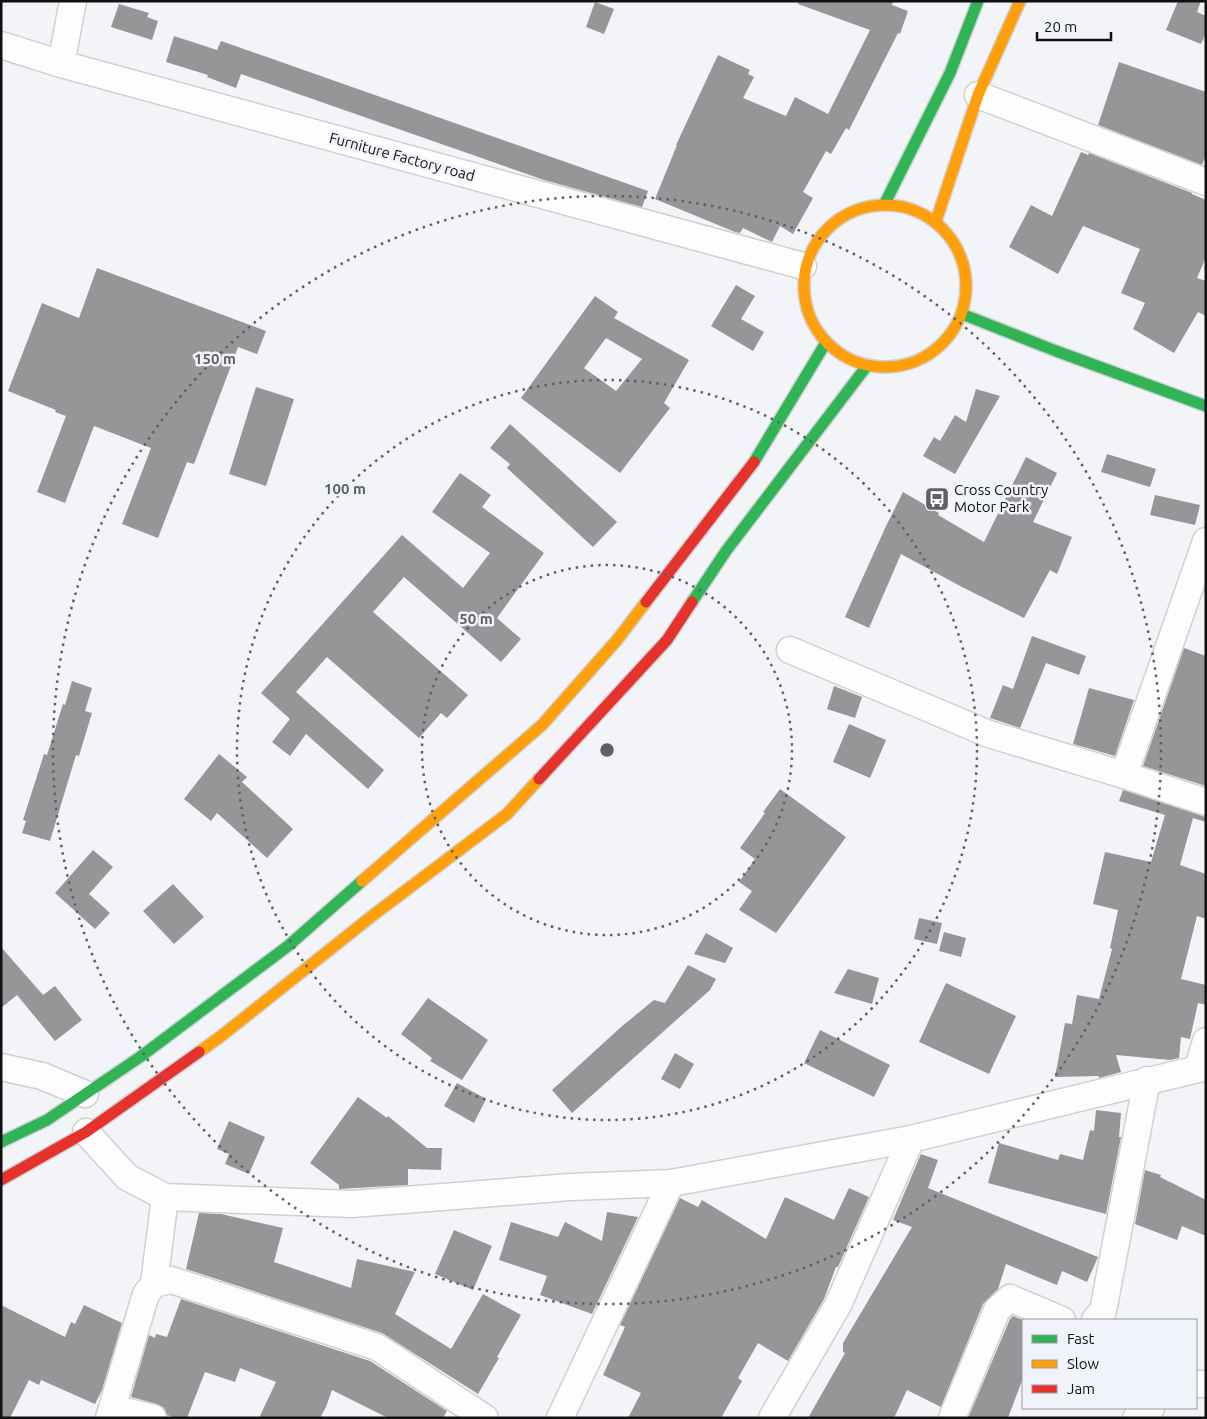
<svg xmlns="http://www.w3.org/2000/svg" width="1207" height="1419" viewBox="0 0 1207 1419" font-family="Ubuntu,sans-serif">
  <rect width="100%" height="100%" fill="#f3f4f8"/>
  <path fill="#969699" fill-rule="evenodd" d="M799,1H893L892,5L908,11L900,34L898,33L849,130L846,128L831,154L826,151L803,192L813,198L793,234L780,226L772,242L743,228L740,233L735,232L655,199L677,145H676L718,55L750,70L748,74L754,77L743,98L786,116L795,97L828,114L870,30L798,4Z
    M1178,1H1201L1197,12L1206,16V33L1201,44L1166,30Z
    M595,2L614,9L604,34L586,27Z
    M119,4L149,13L147,17L158,21L152,40L111,27Z
    M174,36L217,50L221,41L648,191L642,207L544,180L241,74L236,88L207,77L208,75L166,62Z
    M1119,62L1206,92V155L1202,165L1098,125Z
    M1081,152L1088,155L1089,153L1192,193V194L1206,200V257L1197,278L1206,281V316L1198,312L1174,353L1133,329L1145,303L1121,293L1140,249L1083,226L1058,274L1009,247L1031,205L1052,216Z
    M97,268L266,331L257,354L238,347L194,464L187,462L158,538L122,524L151,448L94,426L65,503L37,492L66,416L55,412L56,410L8,391L42,303L79,318Z
    M736,285L755,296L741,319L764,332L753,351L711,326Z
    M595,296L618,312L614,318L689,360L664,403L670,408L620,473L521,398ZM606,338L642,359L616,391L584,368Z
    M256,387L294,399L266,486L229,474Z
    M976,389L1000,396L955,474L923,456L934,437L940,441L955,415L966,422Z
    M510,424L617,522L593,547L507,468L510,464L490,448Z
    M1107,454L1156,469L1150,487L1101,472Z
    M1026,457L1057,473L1033,522L1072,537L1057,574L1050,570L1024,618L962,587L901,554L869,628L845,617L886,526L903,492L939,513L938,515L984,542Z
    M460,473L491,495L482,507L544,553L497,618L521,639L501,662L404,577L373,612L468,695L447,718L441,713L419,738L327,657L296,692L384,770L368,789L306,734L290,756L272,742L290,719L261,693L402,535L463,588L490,553L432,512Z
    M1155,495L1200,505L1195,525L1150,515Z
    M1032,636L1086,656L1079,675L1046,663L1020,728L990,718L1003,685L1013,689Z
    M1184,648L1206,656V786L1143,766Z
    M72,681L92,688L85,711L92,713L79,756L76,755L50,841L22,833L26,821L23,820L44,754L47,755L63,704L65,705Z
    M834,686L862,697L855,718L827,709Z
    M1089,688L1134,700L1115,756L1073,744Z
    M849,724L886,740L870,778L833,762Z
    M219,754L247,777L242,782L293,829L267,858L217,813L211,821L184,799Z
    M780,789L846,837L776,933L739,910L752,891L739,882L755,859L740,848L765,813L763,812Z
    M1123,790L1206,817V822L1193,818L1180,865L1206,874V919L1197,916L1181,979L1206,985V1005L1198,1003L1190,1039L1181,1037L1179,1058L1170,1060L1116,1055L1121,1072L1099,1078V1076L1055,1077L1065,1023L1072,1024L1077,995L1099,999L1112,949L1110,948L1118,910L1093,904L1105,852L1151,862L1165,815L1119,801Z
    M93,850L113,867L89,894L110,913L95,929L55,893Z
    M173,884L204,917L174,944L143,911Z
    M919,918L942,923L937,944L914,939Z
    M944,932L966,938L961,957L939,951Z
    M706,933L733,948L725,963L694,954Z
    M1,947L43,995L55,986L82,1020L55,1041L17,995L1,1008Z
    M688,965L716,979L710,990L572,1113L552,1090L621,1027L654,1000L665,1003Z
    M848,969L879,978L872,1004L834,993Z
    M946,983L1016,1016L989,1074L919,1042Z
    M428,998L488,1040L462,1080L430,1061L432,1058L401,1034Z
    M820,1030L890,1065L874,1097L804,1063Z
    M675,1053L694,1064L680,1089L661,1079Z
    M457,1083L486,1099L474,1123L444,1106Z
    M358,1097L387,1118L388,1116L427,1148H442L441,1170L408,1169V1185L339,1189V1185L310,1163Z
    M1096,1110L1121,1113L1119,1137H1121L1106,1214L988,1183L999,1143L1058,1160L1060,1154L1083,1160L1090,1130L1094,1131Z
    M229,1121L265,1137L249,1174L225,1164L229,1154L217,1149Z
    M921,1154L938,1160L928,1188L1098,1257L1087,1282L1062,1271L1057,1285L1006,1264L998,1289L983,1304L941,1407L907,1390L894,1418H808L845,1353L843,1352V1343L912,1227L893,1220Z
    M1145,1170L1161,1175L1160,1177L1206,1200V1236L1182,1226L1177,1240L1135,1224Z
    M849,1188L869,1197L838,1267H836L824,1299L788,1361L758,1343L738,1378L742,1381L721,1418H628L641,1393L603,1375L625,1327L620,1325L680,1198L698,1207L702,1200L766,1239L785,1197L834,1220Z
    M607,1212L638,1217L592,1314L540,1295L547,1276L499,1260L511,1222L558,1237L565,1222L602,1241Z
    M199,1213L221,1214L283,1228L274,1262L351,1288L357,1259L415,1272L395,1314L451,1349L483,1294L521,1315L497,1357L499,1358L478,1394L382,1333L186,1269Z
    M454,1230L492,1246L473,1290L435,1274Z
    M181,1299L370,1361L447,1411L443,1418H388L332,1390L326,1407L320,1418H259L276,1382L240,1368L235,1382L205,1372L187,1418H175L167,1415L164,1408L157,1404L131,1397L149,1335L155,1338L156,1334L167,1337Z
    M1,1305L65,1337L71,1322L75,1324L84,1305L122,1323L102,1390L95,1404L41,1380L39,1385L29,1380L10,1418H1Z
    M1013,1316L1023,1320V1378L1008,1418H968L1010,1319Z"/>
  <g fill="none" stroke-linecap="round" stroke-linejoin="round">
    <defs>
      <path id="street" d="M1,45L61,64L803,266
        M61,64L73,1
        M978,95L1206,182
        M790,650L989,734L1124,775L1206,802
        M1124,775L1206,541
        M1,1067L42,1076L85,1094
        M1198,1068L1206,1041
        M86,1132L127,1177L165,1197L352,1204L571,1187L671,1183L911,1139L1206,1067
        M154,1284L171,1280L377,1347L485,1418
        M1095,1320L1103,1311L1147,1080
        M1196,1384H1206
        M112,1408L153,1418
        M109,1418L146,1294L154,1284L165,1197
        M560,1418L671,1183
        M772,1418L838,1305L911,1139
        M952,1418L997,1310L1010,1298L1062,1320
        M1136,1418L1151,1408"/>
      <path id="fast" d="M885,203L950,73L978,1
        M962,314L1056,351L1206,406
        M754,462L825,344
        M692,602L726,551L866,367
        M1,1142L47,1120L140,1057L288,946L362,881"/>
      <path id="slow" d="M804 286a81 81 0 1 1 162 0a81 81 0 1 1-162 0Z
        M936,221L978,95L1020,1
        M362,881L542,725L617,640L646,602
        M199,1052L220,1037L372,916L507,814L539,779"/>
      <path id="jam" d="M646,602L754,462
        M539,779L667,640L692,602
        M1,1180L86,1132L199,1052"/>
    </defs>
    <use href="#street" stroke="#d0d0d3" stroke-width="29"/>
    <use href="#fast" stroke="#d0d0d3" stroke-width="14"/>
    <use href="#slow" stroke="#d0d0d3" stroke-width="14"/>
    <use href="#jam" stroke="#d0d0d3" stroke-width="14"/>
    <use href="#street" stroke="#fdfdfe" stroke-width="26"/>
    <use href="#fast" stroke="#30b455" stroke-width="11"/>
    <use href="#slow" stroke="#ff9f0a" stroke-width="11"/>
    <use href="#jam" stroke="#e5322d" stroke-width="11"/>
  </g>
  <g fill="none" stroke="#5f6063" stroke-width="2.5" stroke-dasharray="2.5 5">
    <circle cx="607" cy="750" r="185"/>
    <circle cx="607" cy="750" r="370"/>
    <circle cx="607" cy="750" r="554"/>
  </g>
  <defs>
    <symbol id="bus-square" viewBox="-11 -11 22 22"><rect x="-9" y="-9" width="18" height="18" rx="4" fill="#5f6063" stroke="#f1f3fa"/><path d="M-5-6H5V4H4V6H2V4H-2V6H-4V4H-5ZM-3.5-4V0h7V-4ZM-3.5 1.2v1.5H-2V1.2ZM2 1.2v1.5H3.5V1.2Z" fill="#fff"/></symbol>
  </defs>
  <g fill-rule="evenodd">
    <use href="#bus-square" x="923" y="485" width="28" height="28"/>
  </g>
  <g text-anchor="middle" stroke-width="5" stroke-linejoin="round" paint-order="stroke">
    <g font-size="15" fill="#101113" stroke="#f1f3fa">
      <text transform="translate(402 157) rotate(15)" y="5">Furniture Factory road</text>
    </g>
    <g font-size="15" fill="#101113" stroke="#f1f3fa" text-anchor="start">
      <text x="954" y="495">Cross Country<tspan x="954" dy="17">Motor Park</tspan></text>
    </g>
  </g>
  <circle cx="607" cy="750" r="8" fill="#5f6063" stroke="#f1f3fa" stroke-width="2.5"/>
  <g font-size="15" text-anchor="middle" font-weight="bold" fill="#5f6063" stroke="#f1f3fa" stroke-width="5" stroke-linejoin="round" paint-order="stroke">
    <text x="215" y="364">150 m</text>
    <text x="345" y="494">100 m</text>
    <text x="476" y="624">50 m</text>
  </g>
  <rect width="1207" height="1419" fill="none" stroke="#101113" stroke-width="5"/>
  <rect x="1022" y="1319" width="175" height="90" fill="#f1f3fa" stroke="#97999e"/>
  <rect x="1032" y="1335" width="25" height="8" fill="#30b455" stroke="#97999e"/>
  <text x="1067" y="1344" font-size="15" fill="#101113">Fast</text>
  <rect x="1032" y="1360" width="25" height="8" fill="#ff9f0a" stroke="#97999e"/>
  <text x="1067" y="1369" font-size="15" fill="#101113">Slow</text>
  <rect x="1032" y="1385" width="25" height="8" fill="#e5322d" stroke="#97999e"/>
  <text x="1067" y="1394" font-size="15" fill="#101113">Jam</text>
  <path d="M1037 32v8h74v-8" fill="none" stroke="#101113" stroke-width="2.5"/>
  <text x="1044" y="32" font-size="15" fill="#101113" stroke="#f1f3fa" stroke-width="4" paint-order="stroke">20 m</text>
</svg>
